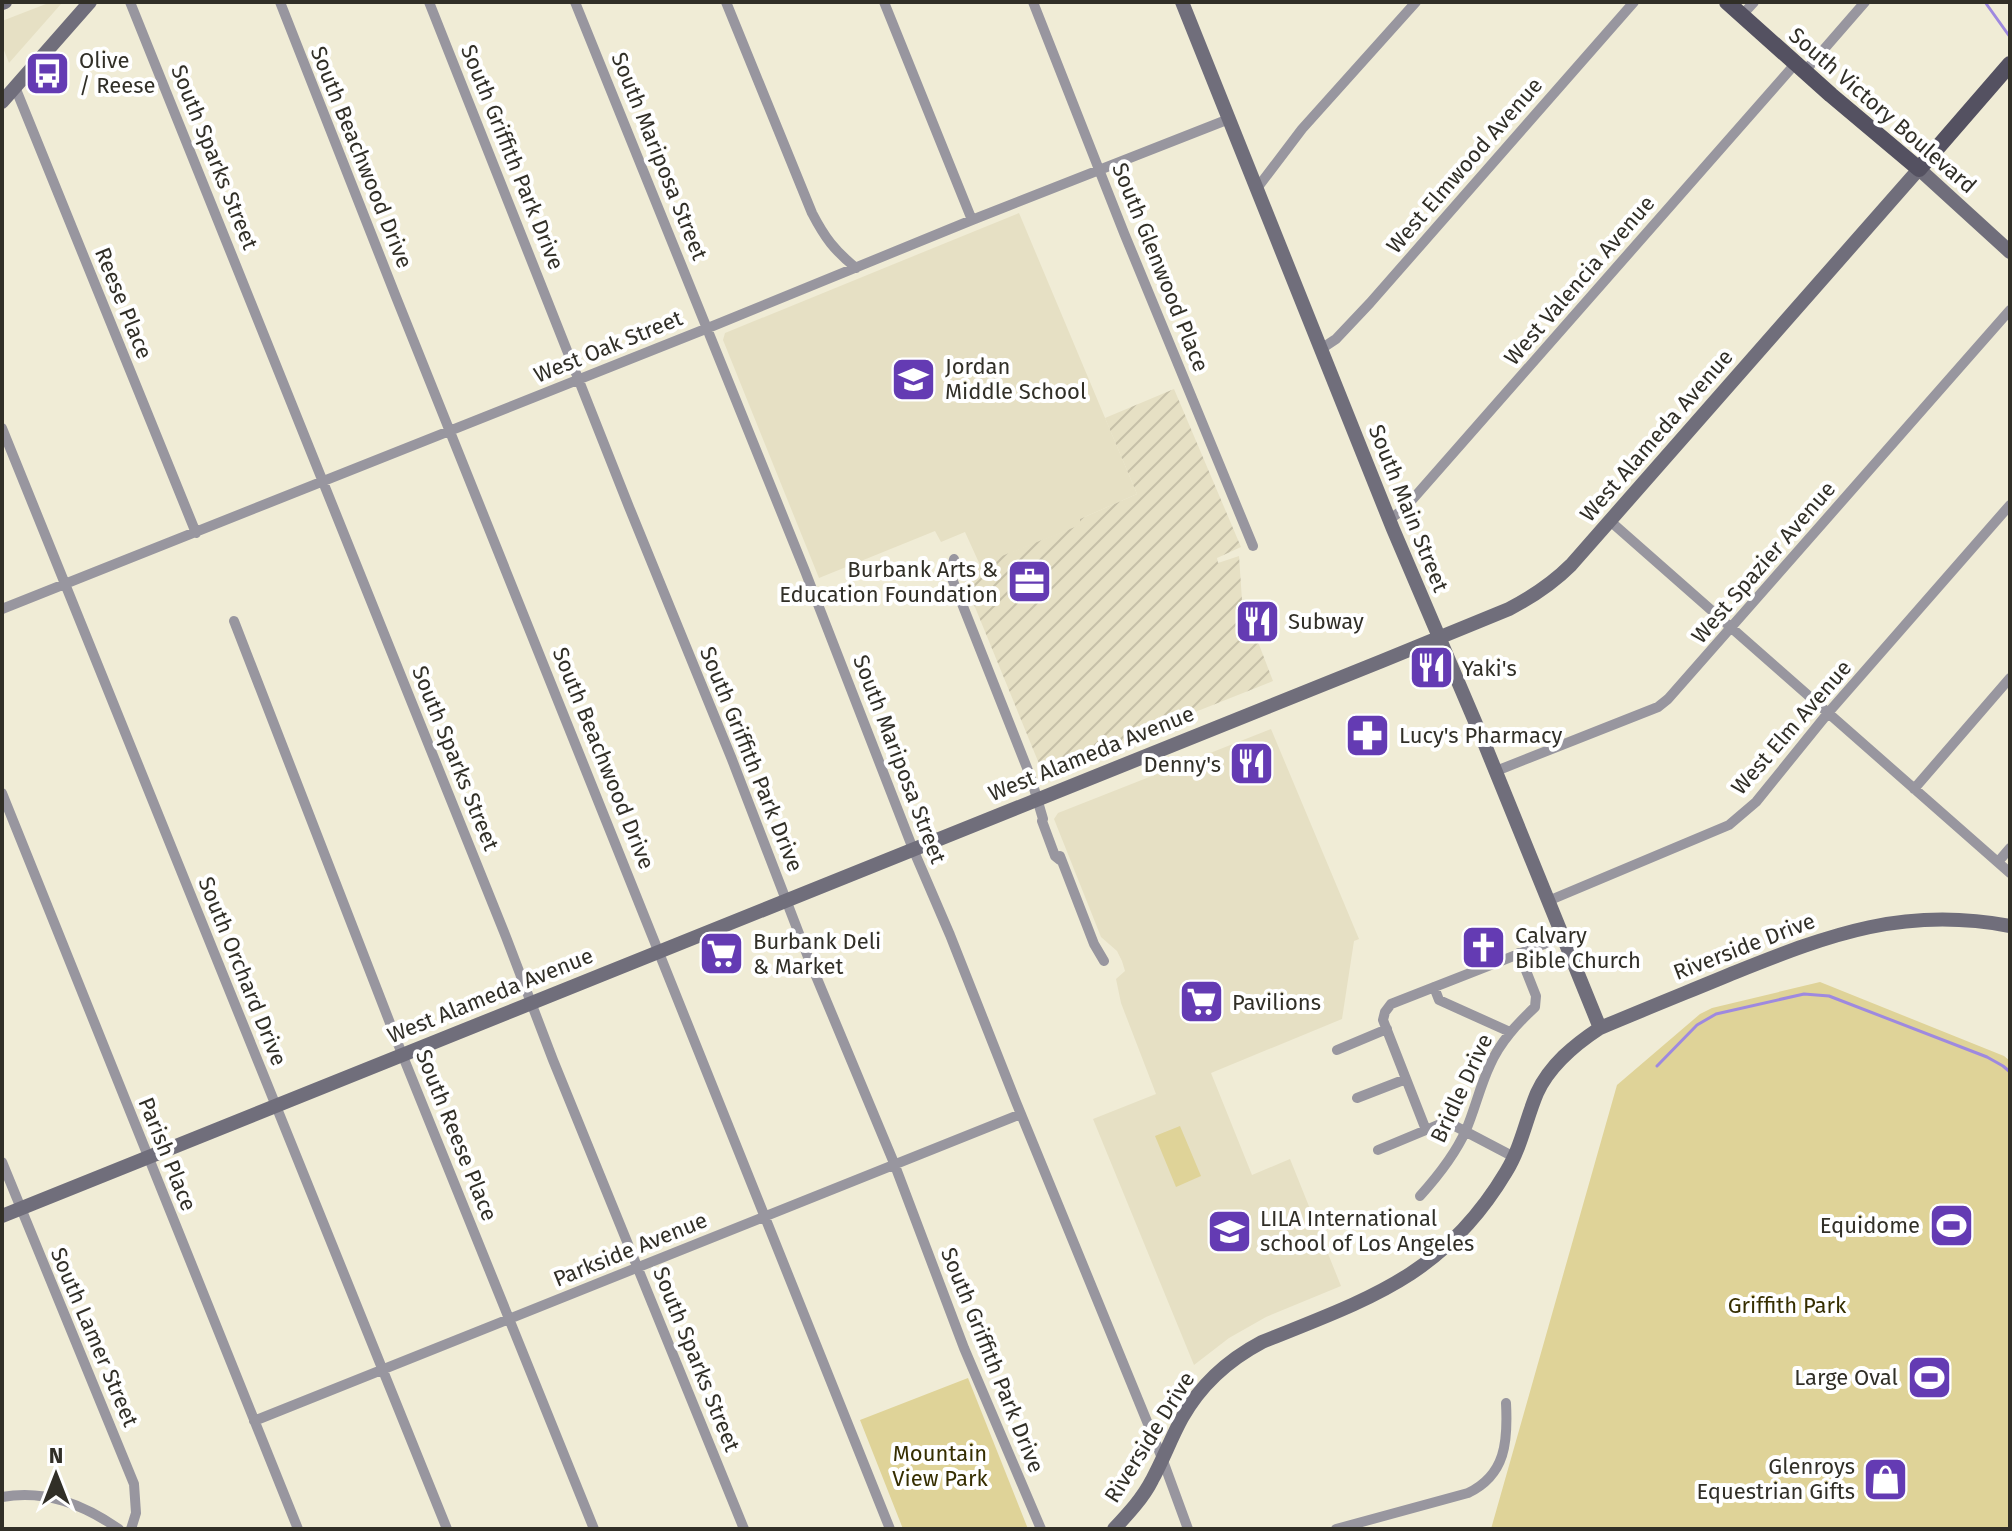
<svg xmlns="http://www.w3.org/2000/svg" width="2012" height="1531" viewBox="0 0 2012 1531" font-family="'Fira Sans',sans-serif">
  <defs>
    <pattern id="industrial-furrows" width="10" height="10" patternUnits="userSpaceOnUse" patternTransform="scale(2)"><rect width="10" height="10" fill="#e6e0c4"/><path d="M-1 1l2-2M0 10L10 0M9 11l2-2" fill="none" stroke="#c6c0a8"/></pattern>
  </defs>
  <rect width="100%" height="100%" fill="#f0ecd6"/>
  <path fill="#e6e0c4" d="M51,2H60L61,4L9,63L2,45V21Z
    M1019,213L1137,494L1080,519L1081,525L980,565L965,532L941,542L935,531L819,578L723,340L725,333Z
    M1271,729L1359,939L1354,941L1342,1019L1211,1073L1252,1175L1290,1159L1341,1286L1266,1317L1229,1338L1194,1365L1093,1119L1156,1094L1121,1003L1116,979L1125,971L1122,961L1117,951L1101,937L1054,819L1058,813Z"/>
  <path fill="url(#industrial-furrows)" d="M1174,389L1241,547L1217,558L1218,563L1239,556L1242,600L1273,681L1044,772L1042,771L968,590L963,574L965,571L979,565L1080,525V519L1137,494L1105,418Z"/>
  <path fill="#dfd398" d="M1820,982L2004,1056L2010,1061V1529H1491L1617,1085L1700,1014L1712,1008Z
    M1180,1126L1201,1176L1176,1187L1155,1136Z
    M968,1378L1028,1529H903L860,1420Z"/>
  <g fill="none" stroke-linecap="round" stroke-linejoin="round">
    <path stroke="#9e89df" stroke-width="3" d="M1985,2L2010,37
      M1657,1066L1697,1025L1716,1014L1804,994L1829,996L1987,1057L2003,1066L2010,1072"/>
    <path stroke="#98969f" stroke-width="10" d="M130,2L506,937L553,1060L744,1529
      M280,2L396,297L890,1529
      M429,2L629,507L731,757L808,957L894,1163L964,1348L1041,1529
      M575,2L805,571L913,849L950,935L1016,1102L1162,1458L1188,1529
      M726,2L812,213C825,238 834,250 856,268
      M884,2L972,220
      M1033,2L1124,233L1253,546
      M1742,15L1754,2
      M1805,71L1865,2
      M15,87L196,533
      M1258,187L1302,129L1416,2
      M1321,349L1336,339L1370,303L1634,2
      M2,428L447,1529
      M1390,519L1404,509L1796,63
      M1610,521L2010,873
      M954,559L951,576L1031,778L1043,819L1042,821L1055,856L1060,860
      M2,609L708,328L972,220L1229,119
      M234,621L402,1054L594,1529
      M1496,771L1658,707L1668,699L2010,310
      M1914,789L2010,678
      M2,793L298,1529
      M1060,856L1094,944L1104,961
      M1998,862L2010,848
      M1548,901L1729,825L1756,802L1828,713L2010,505
      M1434,987L1439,1000L1510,1032
      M1337,1050L1387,1029
      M1357,1098L1406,1079
      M1378,1150L1426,1130
      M1514,1157L1453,1125L1440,1124L1426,1130L1383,1020L1385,1012L1391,1004L1562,937
      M2,1162L134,1484L136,1513L131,1529
      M1420,1196C1438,1176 1455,1155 1466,1130C1475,1109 1480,1086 1490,1065C1500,1042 1517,1024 1535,1007L1536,996L1519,953
      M254,1421L1021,1114
      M2,1497C46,1489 84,1505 119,1529
      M1336,1529L1468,1493C1506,1475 1508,1441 1506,1403"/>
    <path stroke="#706e7b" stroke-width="14" d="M1182,2L1393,529L1485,745L1600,1028
      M2,3L5,2
      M2,102L90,2
      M2,1216L1382,661L1509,609C1532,597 1552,584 1571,565L1919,169L2010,252
      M1114,1529C1128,1514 1143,1498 1152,1480C1163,1460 1171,1438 1182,1418C1201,1384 1228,1360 1262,1342C1368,1299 1444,1276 1506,1172C1521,1148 1526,1119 1537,1093C1550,1065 1574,1045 1600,1028C1645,1009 1690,991 1736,972C1831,934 1905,906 2010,926"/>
    <path stroke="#545161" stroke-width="16" d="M1727,2L1831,95L1919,169L2010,64"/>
  </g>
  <defs>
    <symbol id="bus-square" viewBox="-11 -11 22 22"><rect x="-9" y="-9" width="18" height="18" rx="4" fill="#643bb3" stroke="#fff"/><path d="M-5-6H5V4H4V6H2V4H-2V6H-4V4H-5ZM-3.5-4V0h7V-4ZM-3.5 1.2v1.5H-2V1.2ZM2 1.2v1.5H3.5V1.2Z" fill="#fff"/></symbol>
    <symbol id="school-square" viewBox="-11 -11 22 22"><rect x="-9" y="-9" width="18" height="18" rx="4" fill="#643bb3" stroke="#fff"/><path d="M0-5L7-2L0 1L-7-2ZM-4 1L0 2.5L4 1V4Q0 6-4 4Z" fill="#fff"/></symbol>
    <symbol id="office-square" viewBox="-11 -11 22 22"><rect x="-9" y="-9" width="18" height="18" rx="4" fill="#643bb3" stroke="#fff"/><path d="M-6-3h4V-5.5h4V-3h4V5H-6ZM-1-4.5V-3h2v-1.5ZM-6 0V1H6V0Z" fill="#fff"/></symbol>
    <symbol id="restaurant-square" viewBox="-11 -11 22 22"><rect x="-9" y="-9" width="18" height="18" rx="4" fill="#643bb3" stroke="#fff"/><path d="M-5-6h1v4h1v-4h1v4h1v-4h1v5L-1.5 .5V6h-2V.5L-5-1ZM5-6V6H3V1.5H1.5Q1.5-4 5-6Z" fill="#fff"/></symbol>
    <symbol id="pharmacy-square" viewBox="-11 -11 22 22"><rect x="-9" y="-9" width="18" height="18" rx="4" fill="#643bb3" stroke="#fff"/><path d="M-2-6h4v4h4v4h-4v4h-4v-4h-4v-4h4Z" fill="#fff"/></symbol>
    <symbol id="church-square" viewBox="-11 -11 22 22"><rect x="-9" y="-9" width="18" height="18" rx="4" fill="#643bb3" stroke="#fff"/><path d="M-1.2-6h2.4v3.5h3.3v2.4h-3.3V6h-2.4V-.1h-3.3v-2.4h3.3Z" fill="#fff"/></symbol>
    <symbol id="supermarket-square" viewBox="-11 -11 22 22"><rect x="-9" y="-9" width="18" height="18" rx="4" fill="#643bb3" stroke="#fff"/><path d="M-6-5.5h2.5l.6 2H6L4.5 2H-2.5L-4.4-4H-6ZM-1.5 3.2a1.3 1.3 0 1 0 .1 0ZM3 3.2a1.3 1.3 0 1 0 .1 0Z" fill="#fff"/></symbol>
    <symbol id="stadium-square" viewBox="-11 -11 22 22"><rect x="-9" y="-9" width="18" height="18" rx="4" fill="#643bb3" stroke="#fff"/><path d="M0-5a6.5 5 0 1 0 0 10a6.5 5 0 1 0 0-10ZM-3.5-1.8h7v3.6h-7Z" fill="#fff"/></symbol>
    <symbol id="shop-square" viewBox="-11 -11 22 22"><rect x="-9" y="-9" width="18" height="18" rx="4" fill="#643bb3" stroke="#fff"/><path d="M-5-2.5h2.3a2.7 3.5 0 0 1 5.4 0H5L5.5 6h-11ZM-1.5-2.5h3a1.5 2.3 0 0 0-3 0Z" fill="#fff"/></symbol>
  </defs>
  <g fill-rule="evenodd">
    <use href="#bus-square" x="22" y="48" width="51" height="51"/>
    <use href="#school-square" x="888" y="354" width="51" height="51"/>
    <use href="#office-square" x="1004" y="556" width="51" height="51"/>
    <use href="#restaurant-square" x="1232" y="596" width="51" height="51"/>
    <use href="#restaurant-square" x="1406" y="642" width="51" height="51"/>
    <use href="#pharmacy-square" x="1342" y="710" width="51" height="51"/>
    <use href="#restaurant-square" x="1226" y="738" width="51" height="51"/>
    <use href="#church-square" x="1458" y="922" width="51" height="51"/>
    <use href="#supermarket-square" x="696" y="928" width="51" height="51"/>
    <use href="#supermarket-square" x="1176" y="976" width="51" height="51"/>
    <use href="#stadium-square" x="1926" y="1200" width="51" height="51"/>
    <use href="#school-square" x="1204" y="1206" width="51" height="51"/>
    <use href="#stadium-square" x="1904" y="1352" width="51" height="51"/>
    <use href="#shop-square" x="1860" y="1454" width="51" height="51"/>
  </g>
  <g text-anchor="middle" stroke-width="8" stroke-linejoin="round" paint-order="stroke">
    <g font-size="22" fill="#312f27" stroke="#fff" text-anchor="start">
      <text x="79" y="68">Olive<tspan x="79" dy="25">/ Reese</tspan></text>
      <text x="945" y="374">Jordan<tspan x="945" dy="25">Middle School</tspan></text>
      <text x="998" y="577" text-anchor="end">Burbank Arts &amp;<tspan x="998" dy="25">Education Foundation</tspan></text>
      <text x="1288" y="629">Subway</text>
      <text x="1462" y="676">Yaki's</text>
      <text x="1399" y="743">Lucy's Pharmacy</text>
      <text x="1221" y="772" text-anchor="end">Denny's</text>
      <text x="1515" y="943">Calvary<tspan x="1515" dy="25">Bible Church</tspan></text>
      <text x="753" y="949">Burbank Deli<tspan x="753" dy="25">&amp; Market</tspan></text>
      <text x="1232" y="1010">Pavilions</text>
      <text x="1260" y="1226">LILA International<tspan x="1260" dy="25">school of Los Angeles</tspan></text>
      <text x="1920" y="1233" text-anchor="end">Equidome</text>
      <text x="1898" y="1385" text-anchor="end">Large Oval</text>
      <text x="1855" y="1474" text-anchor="end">Glenroys<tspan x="1855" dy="25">Equestrian Gifts</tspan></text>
    </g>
    <g font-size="22" fill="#312f27" stroke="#fff">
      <text transform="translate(1883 110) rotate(41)" y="8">South Victory Boulevard</text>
      <text transform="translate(660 156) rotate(68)" y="8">South Mariposa Street</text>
      <text transform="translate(215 157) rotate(68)" y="8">South Sparks Street</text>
      <text transform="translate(362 157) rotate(68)" y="8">South Beachwood Drive</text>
      <text transform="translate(513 157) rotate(68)" y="8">South Griffith Park Drive</text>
      <text transform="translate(1464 165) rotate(-49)" y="8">West Elmwood Avenue</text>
      <text transform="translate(1161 267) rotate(68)" y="8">South Glenwood Place</text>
      <text transform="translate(1579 280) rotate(-49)" y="8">West Valencia Avenue</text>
      <text transform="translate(124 303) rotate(68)" y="8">Reese Place</text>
      <text transform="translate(608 346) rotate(-22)" y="8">West Oak Street</text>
      <text transform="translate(1656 435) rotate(-49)" y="8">West Alameda Avenue</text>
      <text transform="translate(1409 508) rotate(68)" y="8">South Main Street</text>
      <text transform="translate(1763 562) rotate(-49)" y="8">West Spazier Avenue</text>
      <text transform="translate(1791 727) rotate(-49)" y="8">West Elm Avenue</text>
      <text transform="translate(1091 753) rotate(-22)" y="8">West Alameda Avenue</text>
      <text transform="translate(456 758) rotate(68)" y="8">South Sparks Street</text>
      <text transform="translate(604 758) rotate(68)" y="8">South Beachwood Drive</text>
      <text transform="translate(752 759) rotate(68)" y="8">South Griffith Park Drive</text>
      <text transform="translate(900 759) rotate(69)" y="8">South Mariposa Street</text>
      <text transform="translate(1744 946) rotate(-21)" y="8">Riverside Drive</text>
      <text transform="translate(243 971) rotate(68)" y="8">South Orchard Drive</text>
      <text transform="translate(490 995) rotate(-22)" y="8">West Alameda Avenue</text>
      <text transform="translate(1461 1088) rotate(-65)" y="8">Bridle Drive</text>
      <text transform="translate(457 1135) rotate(68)" y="8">South Reese Place</text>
      <text transform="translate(168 1154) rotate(68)" y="8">Parish Place</text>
      <text transform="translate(630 1249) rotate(-22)" y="8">Parkside Avenue</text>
      <text transform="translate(95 1337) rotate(67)" y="8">South Lamer Street</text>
      <text transform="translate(697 1359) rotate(68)" y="8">South Sparks Street</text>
      <text transform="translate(993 1360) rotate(68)" y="8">South Griffith Park Drive</text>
      <text transform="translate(1149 1437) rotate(-58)" y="8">Riverside Drive</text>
    </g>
    <g font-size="22" fill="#362e00" stroke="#fff">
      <text x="1787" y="1313">Griffith Park</text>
      <text x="940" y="1461">Mountain<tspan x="940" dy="25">View Park</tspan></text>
    </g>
  </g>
  <rect width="2012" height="1531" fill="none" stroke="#312f27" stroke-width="8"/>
  <g transform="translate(56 1475)" stroke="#ffffff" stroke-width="6" paint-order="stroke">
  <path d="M0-6L14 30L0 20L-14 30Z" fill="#312f27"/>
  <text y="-12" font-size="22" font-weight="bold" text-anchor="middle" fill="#312f27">N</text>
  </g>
</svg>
